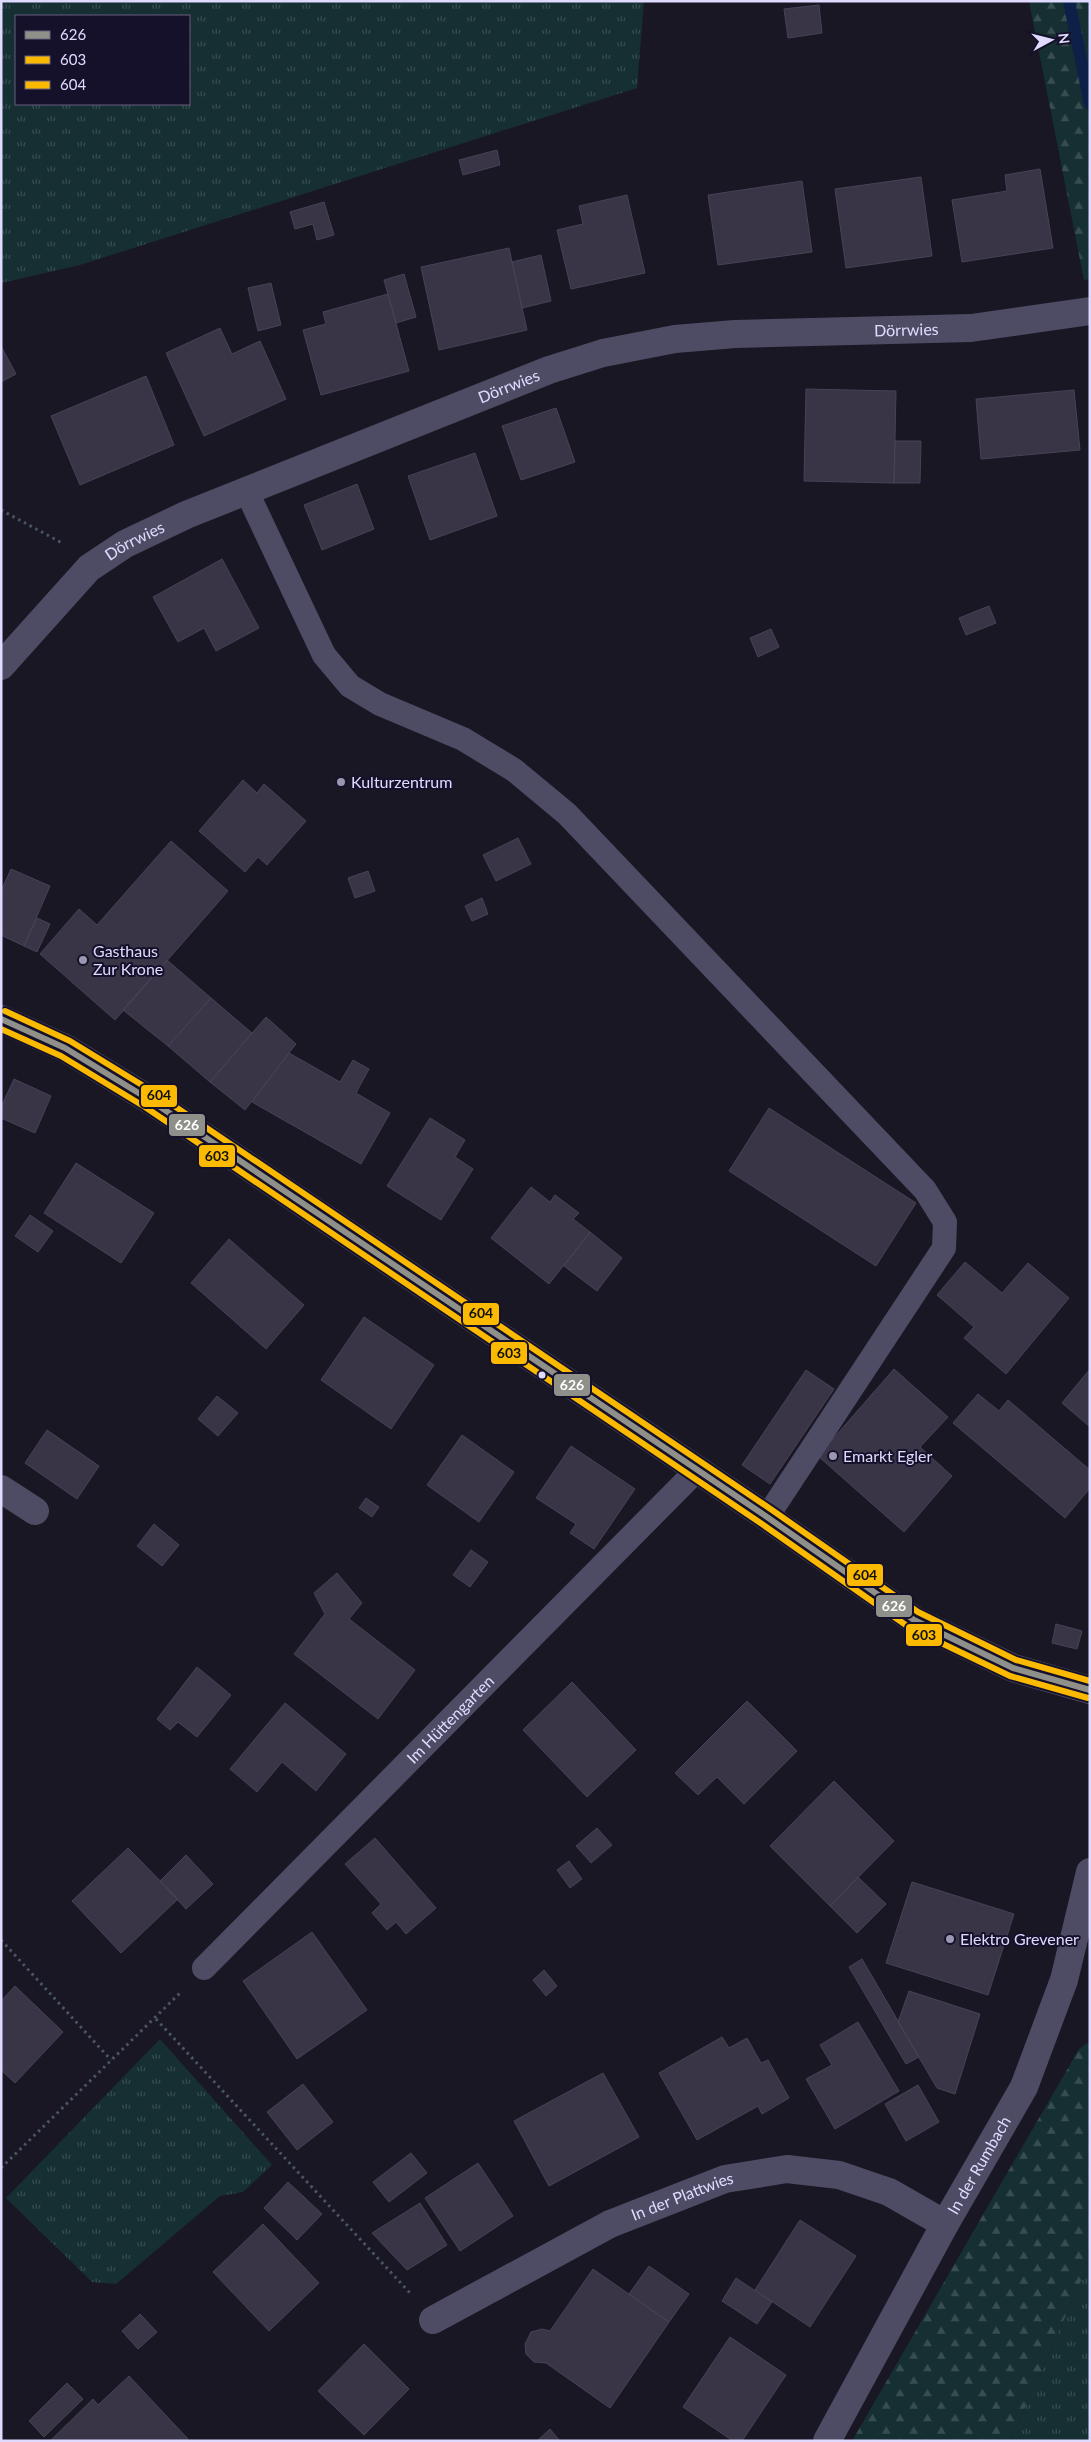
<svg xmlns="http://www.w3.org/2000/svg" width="1091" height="2442" viewBox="0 0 1091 2442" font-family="Lato,sans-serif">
  <defs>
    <pattern id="grass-tufts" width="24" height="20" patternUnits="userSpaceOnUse" patternTransform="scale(1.25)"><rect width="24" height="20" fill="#152f32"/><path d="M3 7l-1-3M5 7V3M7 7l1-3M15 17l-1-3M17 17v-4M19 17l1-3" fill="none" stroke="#374d51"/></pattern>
    <pattern id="forest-firs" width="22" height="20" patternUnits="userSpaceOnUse" patternTransform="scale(1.25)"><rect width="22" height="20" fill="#152f32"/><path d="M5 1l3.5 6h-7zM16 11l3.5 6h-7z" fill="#374d51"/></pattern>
  </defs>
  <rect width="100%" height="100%" fill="#1a1724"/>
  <path fill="url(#grass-tufts)" fill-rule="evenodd" d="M1,1H644L637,88L80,265L1,283ZM16,16H189V104H16Z
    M160,2039L272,2165L243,2192L220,2196L116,2284L92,2282L6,2198Z
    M1090,2261V2441H1010Z"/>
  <path fill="url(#forest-firs)" d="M1029,1H1090V279L1084,280Z
    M1090,2041V2261L1010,2441H852L1079,2049Z"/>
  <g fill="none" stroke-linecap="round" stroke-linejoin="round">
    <path stroke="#0e2048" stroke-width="12" d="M1069,1L1090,104"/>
  </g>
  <path fill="#393546" stroke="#474257" d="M819,5L822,33L788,38L784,9Z
    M497,150L500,165L463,175L459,160Z
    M1040,169L1053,248L962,262L952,200L1007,191L1005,175Z
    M921,177L932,256L846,268L835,189Z
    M802,181L812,252L718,265L708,195Z
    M627,195L645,273L571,289L557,230L583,224L579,206Z
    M324,202L334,235L317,240L313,224L295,229L290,212Z
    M509,248L527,330L439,350L421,267Z
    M541,255L551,301L522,308L512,262Z
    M404,274L416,317L396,323L384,280Z
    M271,283L281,325L258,331L248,288Z
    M388,294L409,371L321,395L303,330L326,324L323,312Z
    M220,328L232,354L260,341L286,399L204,436L166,353Z
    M1,346L16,374L1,382Z
    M146,376L174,445L80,485L51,416Z
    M806,389L896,391L894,483L804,481Z
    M1074,390L1080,450L981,459L976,399Z
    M556,408L575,462L521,480L502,426Z
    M895,441H921L920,483H894Z
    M475,453L497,516L430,540L408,476Z
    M357,484L374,529L322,550L304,505Z
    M222,559L259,628L216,651L204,628L178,642L153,597Z
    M989,606L996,623L966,635L959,618Z
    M771,629L779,647L758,657L750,638Z
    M243,780L257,793L264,784L306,821L267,865L258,857L245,872L199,831Z
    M518,838L531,864L496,881L483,855Z
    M171,841L228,891L115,1020L40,954L79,909L97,925Z
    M11,869L50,886L24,946L1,935V891Z
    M368,871L375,891L355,898L348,878Z
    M482,898L488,914L472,921L465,906Z
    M37,918L50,924L37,952L24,946Z
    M167,960L211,998L168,1046L123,1010Z
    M211,998L252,1033L210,1082L168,1046Z
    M266,1017L296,1044L245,1110L210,1082Z
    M289,1053L340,1082L353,1060L369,1069L356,1093L390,1113L361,1164L252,1102Z
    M14,1079L51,1096L35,1133L1,1118V1107Z
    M769,1108L916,1203L876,1266L729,1171Z
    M430,1118L465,1140L455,1157L473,1169L441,1220L387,1186Z
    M76,1163L154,1213L121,1263L44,1213Z
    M531,1187L550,1202L555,1195L579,1213L573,1219L590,1232L549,1284L491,1238Z
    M30,1215L53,1231L38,1252L15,1236Z
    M590,1232L622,1258L597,1291L564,1266Z
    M229,1239L304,1305L266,1349L191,1283Z
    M965,1262L1002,1293L1028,1263L1069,1298L1006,1374L964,1338L974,1327L937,1295Z
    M364,1317L434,1365L391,1429L321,1380Z
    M894,1369L948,1417L920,1447L952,1476L904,1532L818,1456Z
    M1090,1369V1427L1062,1403Z
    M806,1370L834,1389L770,1484L742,1465Z
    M978,1394L999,1411L1008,1400L1090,1470V1488L1065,1518L953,1423Z
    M217,1396L238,1413L218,1436L198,1419Z
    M47,1430L99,1466L77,1499L25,1463Z
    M462,1435L514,1472L479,1522L427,1485Z
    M571,1446L635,1489L594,1549L570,1533L576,1524L536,1498Z
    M366,1498L379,1507L372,1517L359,1508Z
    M154,1524L179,1545L162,1566L137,1546Z
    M471,1550L488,1562L470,1587L453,1575Z
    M337,1573L362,1603L349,1619L415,1670L378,1719L294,1654L325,1614L314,1593Z
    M1056,1624L1082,1631L1077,1649L1052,1643Z
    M197,1667L231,1695L197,1737L178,1722L170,1730L157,1719Z
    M572,1682L636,1750L587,1797L523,1730Z
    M747,1701L797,1751L744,1804L717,1777L698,1795L675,1773Z
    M285,1703L346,1754L316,1791L282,1762L257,1792L230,1769Z
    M834,1781L894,1841L830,1906L770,1846Z
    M597,1828L612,1845L591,1863L576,1846Z
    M375,1838L436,1908L406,1934L396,1922L387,1930L372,1913L381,1904L345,1864Z
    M128,1848L178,1899L121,1953L72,1901Z
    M186,1855L213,1884L186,1909L160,1881Z
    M569,1861L582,1879L570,1888L557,1870Z
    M858,1877L886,1904L857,1933L830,1906Z
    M912,1882L1014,1914L988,1995L886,1963Z
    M312,1932L367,2010L297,2059L243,1981Z
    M862,1959L919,2057L906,2064L849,1967Z
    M544,1970L557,1986L546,1996L533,1980Z
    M15,1986L63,2032L15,2083L1,2070V2001Z
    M909,1991L980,2014L955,2094L937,2088L898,2022Z
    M858,2022L899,2091L835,2129L806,2079L832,2065L820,2045Z
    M722,2037L729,2048L747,2038L761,2063L768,2060L789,2098L762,2114L758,2106L697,2140L659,2073Z
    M603,2073L639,2137L549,2186L514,2121Z
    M303,2084L333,2122L297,2150L267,2112Z
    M918,2085L939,2122L906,2141L885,2104Z
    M411,2153L427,2173L389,2202L373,2182Z
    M478,2163L513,2216L460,2251L425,2198Z
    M288,2182L322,2214L297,2240L264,2208Z
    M420,2203L447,2245L407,2270L372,2233Z
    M800,2220L856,2256L810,2327L755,2290Z
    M263,2224L319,2283L269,2331L213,2272Z
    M649,2266L689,2294L669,2322L629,2294Z
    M593,2269L669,2322L610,2408L546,2363L534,2362L526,2354L525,2344L531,2332L542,2329L550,2331Z
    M736,2278L772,2302L757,2324L722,2301Z
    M140,2314L157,2332L138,2349L122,2331Z
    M730,2337L786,2375L742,2441H733L683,2407Z
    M364,2344L409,2389L364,2435L318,2391Z
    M129,2376L188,2439L186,2441H50L93,2399L98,2405Z
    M67,2383L83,2399L44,2437L29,2421Z
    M550,2429L560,2441H537Z"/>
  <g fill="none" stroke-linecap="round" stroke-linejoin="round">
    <path stroke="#495565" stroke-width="3" stroke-dasharray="2.5 4" stroke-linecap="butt" d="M1,510L64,544
      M1,1940L111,2060
      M156,2019L410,2293
      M1,2168L181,1992"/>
    <g stroke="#4e4c64" stroke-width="24">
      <path d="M247,492L324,655L350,686L380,704L463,739L514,770L567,814L925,1190L945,1222L944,1248L767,1517"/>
      <path id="s1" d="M204,1968L697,1470"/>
    </g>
    <g stroke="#4e4c64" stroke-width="28">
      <path id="s2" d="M1,666L89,568L125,544L186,515L549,370L603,353L675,339L735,334L971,328L1090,311"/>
      <path d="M1,1489L35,1511"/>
      <path id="s3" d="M433,2320L610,2224L725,2179L787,2169L839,2175L889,2192L945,2224"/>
      <path id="s4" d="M827,2441L945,2224L1024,2087L1064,1980L1090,1872"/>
    </g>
    <path stroke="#524f6a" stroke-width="28" d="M1,1019L65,1048L150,1100L767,1517L914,1620L1013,1668L1090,1690"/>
    <defs>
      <path id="bus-1" d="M1,1019L65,1048L150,1100L767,1517L914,1620L1013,1668L1090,1690"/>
      <path id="bus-2" d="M1,1029L61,1056L145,1107L762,1524L910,1628L1010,1676L1088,1698"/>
      <path id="bus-3" d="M5,1011L70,1041L155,1093L772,1510L918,1612L1016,1660L1090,1681"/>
    </defs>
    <use href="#bus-1" stroke="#16112a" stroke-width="10"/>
    <use href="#bus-2" stroke="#16112a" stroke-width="10"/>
    <use href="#bus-3" stroke="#16112a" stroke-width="10"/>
    <use href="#bus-1" stroke="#90908a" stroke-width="6"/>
    <use href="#bus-2" stroke="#fbba00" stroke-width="6"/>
    <use href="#bus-3" stroke="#fbba00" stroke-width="6"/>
  </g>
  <g fill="#9b96b2" stroke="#16112a" stroke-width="2">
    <circle cx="341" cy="782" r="5"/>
    <circle cx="83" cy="960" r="5"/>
    <circle cx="833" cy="1456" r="5"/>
    <circle cx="950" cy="1939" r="5"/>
  </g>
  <circle fill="#e0daff" stroke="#16112a" stroke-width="2" cx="542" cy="1375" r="4.5"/>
  <g text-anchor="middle" stroke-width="4" stroke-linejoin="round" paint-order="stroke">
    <g font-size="16" fill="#e0daff" stroke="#16112a">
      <text dy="6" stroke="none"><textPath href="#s2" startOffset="995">Dörrwies</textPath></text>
      <text dy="6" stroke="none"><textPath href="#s2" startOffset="590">Dörrwies</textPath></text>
      <text dy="6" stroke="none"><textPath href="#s2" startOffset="185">Dörrwies</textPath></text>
      <text dy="6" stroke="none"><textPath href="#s1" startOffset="350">Im Hüttengarten</textPath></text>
      <text dy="6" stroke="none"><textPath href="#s4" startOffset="315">In der Rumbach</textPath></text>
      <text dy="6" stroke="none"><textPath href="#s3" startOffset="279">In der Plattwies</textPath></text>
    </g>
    <g font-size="16" fill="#e0daff" stroke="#16112a" text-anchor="start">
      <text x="351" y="788">Kulturzentrum</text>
      <text x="93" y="957">Gasthaus<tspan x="93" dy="18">Zur Krone</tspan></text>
      <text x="843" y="1462">Emarkt Egler</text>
      <text x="960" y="1945">Elektro Grevener</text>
    </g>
  </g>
  <g stroke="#16112a" stroke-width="2">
    <rect x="140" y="1084" width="38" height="24" rx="5" fill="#fbba00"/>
    <rect x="168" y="1113" width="38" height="24" rx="5" fill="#90908a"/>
    <rect x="198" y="1144" width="38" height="24" rx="5" fill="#fbba00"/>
    <rect x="462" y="1302" width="38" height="24" rx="5" fill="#fbba00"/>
    <rect x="490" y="1341" width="38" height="24" rx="5" fill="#fbba00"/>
    <rect x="553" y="1373" width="38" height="24" rx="5" fill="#90908a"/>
    <rect x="846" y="1563" width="38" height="24" rx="5" fill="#fbba00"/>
    <rect x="875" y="1594" width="38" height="24" rx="5" fill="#90908a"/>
    <rect x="905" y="1623" width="38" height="24" rx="5" fill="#fbba00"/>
  </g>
  <g font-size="14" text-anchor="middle" font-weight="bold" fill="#fff">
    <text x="187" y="1130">626</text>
    <text x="572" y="1390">626</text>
    <text x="894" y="1611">626</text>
  </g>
  <g font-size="14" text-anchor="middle" font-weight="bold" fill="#111">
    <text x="159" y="1100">604</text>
    <text x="217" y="1161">603</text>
    <text x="481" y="1318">604</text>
    <text x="509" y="1358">603</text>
    <text x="865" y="1580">604</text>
    <text x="924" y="1640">603</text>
  </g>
  <rect width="1091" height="2442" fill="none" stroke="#e0daff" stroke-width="5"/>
  <rect x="15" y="15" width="175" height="90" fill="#16112a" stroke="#67617f"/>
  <rect x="25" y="31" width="25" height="8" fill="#90908a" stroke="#67617f"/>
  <text x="60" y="40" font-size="15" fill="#e0daff">626</text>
  <rect x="25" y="56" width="25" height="8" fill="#fbba00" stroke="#67617f"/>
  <text x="60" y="65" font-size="15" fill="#e0daff">603</text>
  <rect x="25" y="81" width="25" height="8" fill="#fbba00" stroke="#67617f"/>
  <text x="60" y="90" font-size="15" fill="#e0daff">604</text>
  <g transform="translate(1051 40) rotate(83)" stroke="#16112a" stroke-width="4" paint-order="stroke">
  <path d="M0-4L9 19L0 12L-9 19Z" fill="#e0daff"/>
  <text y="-8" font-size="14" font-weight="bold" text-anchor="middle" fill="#e0daff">N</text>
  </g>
</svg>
